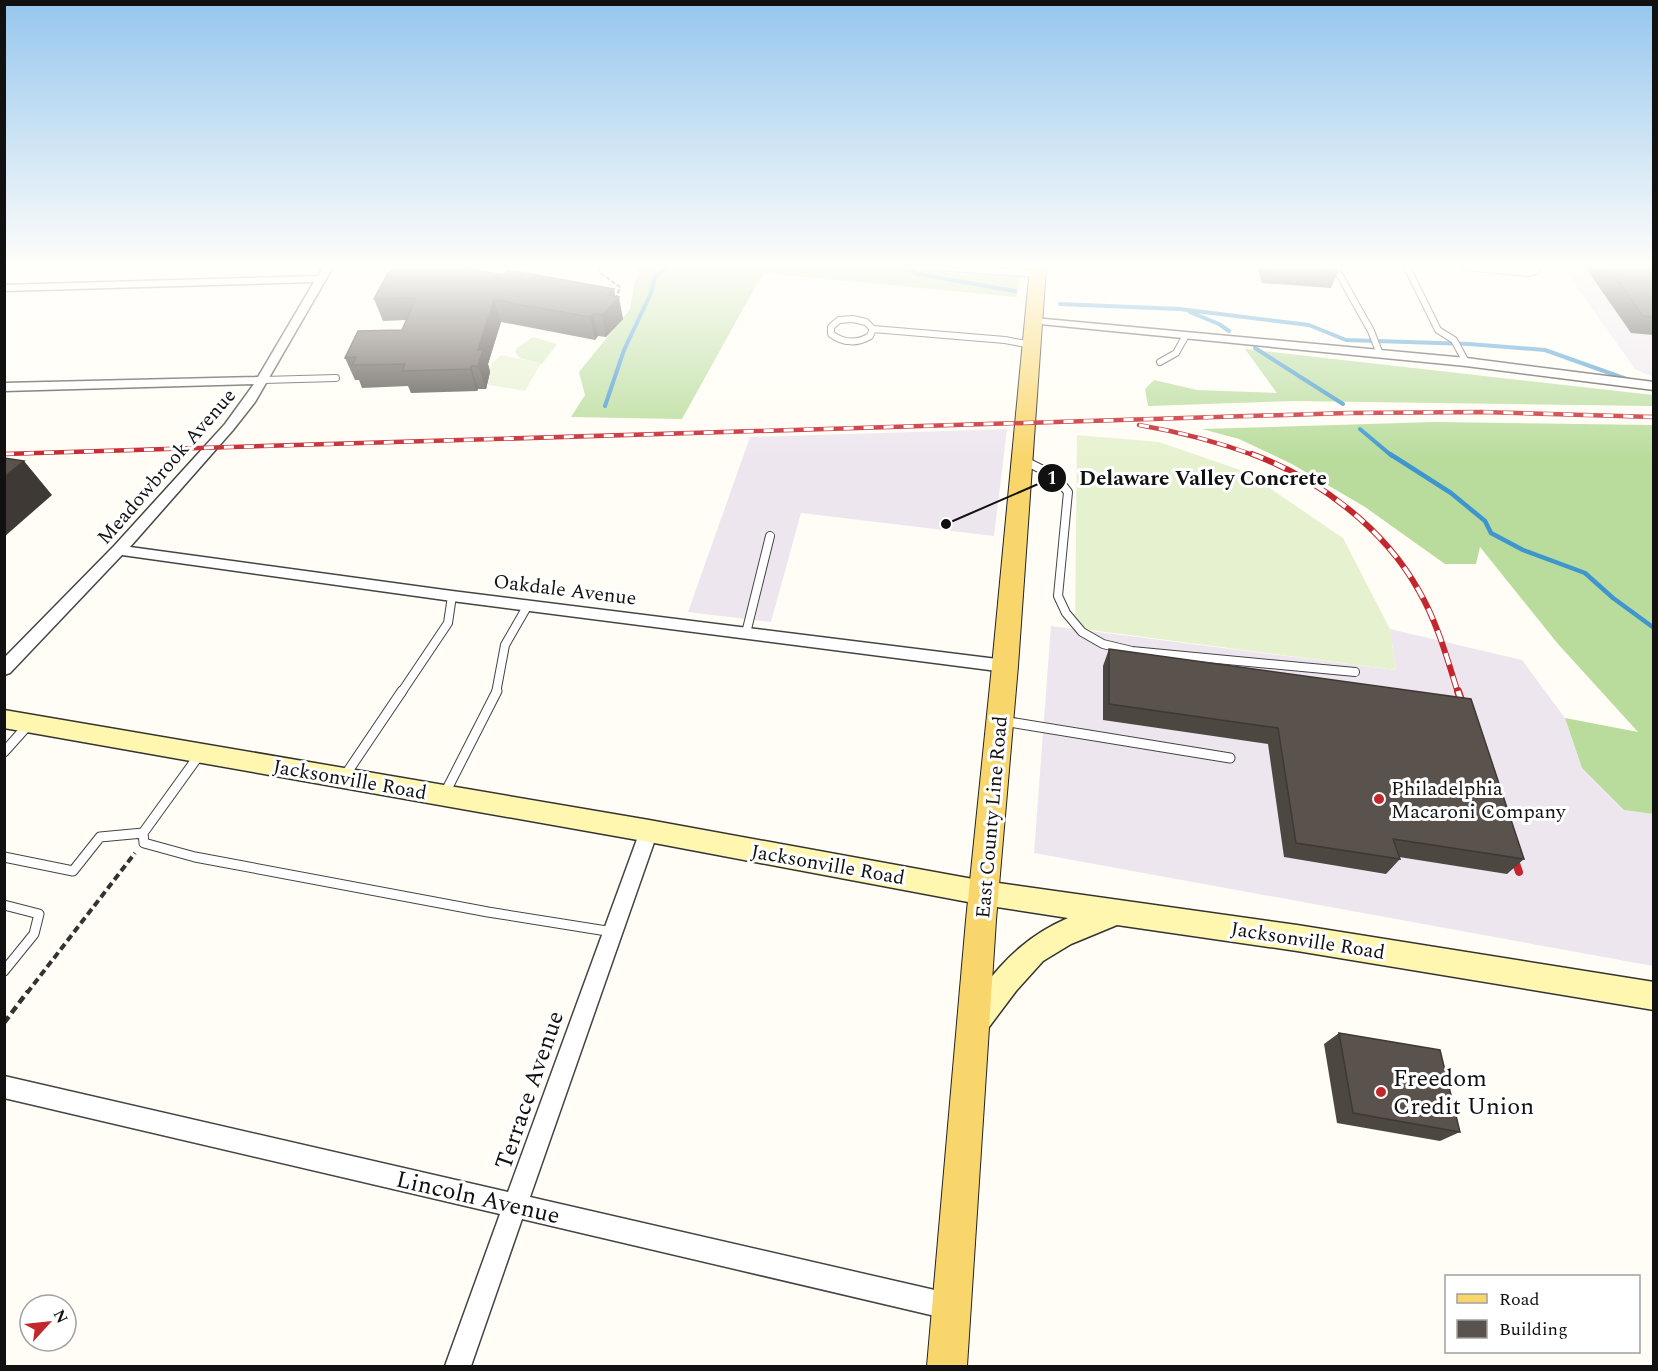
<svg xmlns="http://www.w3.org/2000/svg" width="1658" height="1371" viewBox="0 0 1658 1371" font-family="Spectral,serif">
  <rect width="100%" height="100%" fill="#fffdf5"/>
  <path fill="#eee6ef" d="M1563,267H1653V377L1635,369Z
    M1007,429L994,536L801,513L771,622L688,612L750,437Z
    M1051,626L1396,670L1390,629L1522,660L1565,718L1582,768L1624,810L1653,814V966L1034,853Z"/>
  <path fill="#d5ebbd" d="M533,337L557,344L542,364L520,358L515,352L517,348Z"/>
  <path fill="#b9dc9c" d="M619,267H919L945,273L1020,275L1017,297L763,273L682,419L571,417L585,395L579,372L630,309L635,281L639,273L635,268Z
    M1245,349L1653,395V406L1294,401L1148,406L1145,389L1154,380L1197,390L1277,393Z
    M1435,422L1653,425V814L1624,810L1582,768L1565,718L1638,732L1558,644L1480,547L1476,564H1445L1365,507L1290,463L1239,439L1202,429Z"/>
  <path fill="#e6f2cf" d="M501,355L541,363L525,391L478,383L493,362Z
    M1077,435L1159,442L1246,472L1343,538L1390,629L1396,670L1075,628Z"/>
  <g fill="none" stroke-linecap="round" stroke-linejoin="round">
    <path stroke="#3f96cf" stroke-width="4" d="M901,267L918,274L1015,291
      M1060,304L1180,309L1309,325L1346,340L1469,344L1545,350L1632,381
      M1190,312L1219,324L1229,331
      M1255,348L1343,404
      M605,406L624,350L651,293L655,276L668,267
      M1360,429L1392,456"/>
    <path stroke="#3f96cf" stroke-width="4.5" d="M1390,454L1451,493L1485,521L1491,533L1523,550L1585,573L1613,598L1654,628"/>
    <defs>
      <path id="service-far2" d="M937,267L1037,274
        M1335,267L1371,331L1380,354
        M1407,267L1438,330L1454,340L1466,362
        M1465,267L1528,273L1536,271L1538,267
        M853,319L866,322L873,329L870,336C857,344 843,343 831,334V327L839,320Z
        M873,329L1005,340L1031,345
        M1160,362L1176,353L1185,337
        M263,380L336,378"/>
      <path id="service-far1" d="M1023,460L1055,476L1068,492L1058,596L1066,613L1082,632L1103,644L1132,651L1355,672
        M746,633L770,536
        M401,693L448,623L452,596
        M496,693L505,645L528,605"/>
      <path id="service" d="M1003,721L1230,758
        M4,752L30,723
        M344,777L402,691
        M444,795L497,691
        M143,833L144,843L195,857L488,912L613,932
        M4,857L73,871L100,837L143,833L200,754
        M4,905L39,914L34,934L4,971"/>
      <path id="minor" d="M323,267H333L255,402L233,430L130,547L452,591L1005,660L1011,662L1013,666L1011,670L1005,672L452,601L122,555L10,673L4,675V658L114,546L225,424L254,384L4,391V383L258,377L314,282L4,291V285L318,276Z
        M1034,318L1466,358L1654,382V390L1466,366L1030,323V319Z
        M649,823L656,825L658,831L530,1197L952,1294L961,1298L965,1307L961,1316L952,1320L522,1219L471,1366H445L500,1214L4,1098V1076L508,1192L640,831L642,825Z"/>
      <path id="secondary" d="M4,710L649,820L984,881L1297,925L1654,982V1010L1297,951L1117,925L1071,944L1043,961L1016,991L983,1035L973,1040L963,1035L958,1025C964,1012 973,1001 982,989C1006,957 1031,934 1068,918L984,905L649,842L4,728Z"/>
      <path id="primary" d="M1030,267H1046L1018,666L996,920L967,1366H927L966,920L992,666Z"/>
    </defs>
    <use href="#service-far2" stroke="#444" stroke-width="8"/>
    <use href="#service-far1" stroke="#444" stroke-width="10"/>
    <use href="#service" stroke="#444" stroke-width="11"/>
    <use href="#minor" stroke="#444" stroke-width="3"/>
    <use href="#secondary" stroke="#333" stroke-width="3"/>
    <use href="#primary" stroke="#222" stroke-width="2"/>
    <path stroke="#333" stroke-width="2" stroke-dasharray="4.5 2" stroke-linecap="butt" d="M598,267L602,274L620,287L616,299"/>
    <path stroke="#333" stroke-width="4" stroke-dasharray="7 4" stroke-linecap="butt" d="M27,993L135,853"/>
    <path stroke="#333" stroke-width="4.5" stroke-dasharray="8 4.5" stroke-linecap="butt" d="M4,1023L28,991"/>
    <use href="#service-far2" stroke="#fff" stroke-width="6"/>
    <use href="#service-far1" stroke="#fff" stroke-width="8"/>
    <use href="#service" stroke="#fff" stroke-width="9"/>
    <use href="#minor" fill="#fff" fill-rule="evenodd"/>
    <use href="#secondary" fill="#fff6b0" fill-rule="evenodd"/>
    <use href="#primary" fill="#f9d66b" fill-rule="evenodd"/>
    <defs>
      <path id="rail-far2" d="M1139,425C1180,432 1218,442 1256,456
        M4,454L1348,413L1482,412L1654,417"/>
      <path id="rail-far1" d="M1252,454C1319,479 1384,528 1419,591C1437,622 1447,658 1458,693"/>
      <path id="rail" d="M1458,691L1465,713
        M1511,849L1519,872"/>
    </defs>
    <use href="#rail-far2" stroke="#c4262e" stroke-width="4.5"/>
    <use href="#rail-far1" stroke="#c4262e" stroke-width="6"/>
    <use href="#rail" stroke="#c4262e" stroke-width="8"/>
    <use href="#rail-far2" stroke="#fff" stroke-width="3" stroke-dasharray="10" stroke-linecap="butt"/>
    <use href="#rail-far1" stroke="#fff" stroke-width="4" stroke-dasharray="12" stroke-linecap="butt"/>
    <use href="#rail" stroke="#fff" stroke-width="5" stroke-dasharray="15" stroke-linecap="butt"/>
  </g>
  <path fill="#4d4742" d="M1257,267H1336L1338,272L1331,288L1262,283Z
    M1585,267H1653V335L1631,333Z
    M470,269L503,275L614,289L615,296L623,319L606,337L598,336L595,340L501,322L488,364L490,372L486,389H478L477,391L411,393L408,386L362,388L359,380H355L345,358L402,330L406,320L383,321L374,299Z
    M1109,649L1471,699L1524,859L1507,874L1399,857L1400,859L1386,874L1284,857L1268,744L1103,720V666Z
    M1339,1033L1460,1132L1440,1141L1337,1123L1324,1044Z"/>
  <path fill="#3f3936" d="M614,289L616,300L619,297L623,319L606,337L602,315L608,295Z
    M494,300L501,322L488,364L490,372L486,389L478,366V350Z
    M593,314L598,336L595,340L590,317Z
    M471,366L478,389L477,391L470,369Z
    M24,461L52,495L4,537V477Z"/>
  <path fill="#5a524d" stroke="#3f3936" stroke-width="1.5" d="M395,267H461L503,275L509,270L614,289L608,295L619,297L602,315L593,314L590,317L494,300L478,350H483L478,366H471L470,369L402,371L405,364L352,365L356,357L345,358L358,331L402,330L416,298L374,299L388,273Z
    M1271,267H1336L1338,272Z
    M1608,267H1653V317L1643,316Z
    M4,458L24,461L4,477Z
    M1109,649L1471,699L1524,859L1393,839L1400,859L1296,843L1278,728L1109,704Z
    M1339,1033L1440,1050L1460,1132L1353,1113Z"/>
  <linearGradient id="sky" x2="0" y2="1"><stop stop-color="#95c6ee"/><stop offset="0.58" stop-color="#fffefa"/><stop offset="1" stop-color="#fffefa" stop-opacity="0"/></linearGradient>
  <rect width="1658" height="459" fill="url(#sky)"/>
  <g fill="#c4262e" stroke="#fff" stroke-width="2">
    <circle cx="1379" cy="799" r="6"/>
    <circle cx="1381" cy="1092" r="6"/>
  </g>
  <g text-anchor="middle" stroke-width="6" stroke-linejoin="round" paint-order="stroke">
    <g font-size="20" fill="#111" stroke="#fff">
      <text transform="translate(166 466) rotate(-49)" y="7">Meadowbrook Avenue</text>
      <text transform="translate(565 589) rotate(7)" y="7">Oakdale Avenue</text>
      <text transform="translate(350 779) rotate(10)" y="7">Jacksonville Road</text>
      <text transform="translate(991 817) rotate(-85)" y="7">East County Line Road</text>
      <text transform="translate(828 864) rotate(10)" y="7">Jacksonville Road</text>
      <text transform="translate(1308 940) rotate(9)" y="7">Jacksonville Road</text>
    </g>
    <g font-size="20" fill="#111" stroke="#fff" text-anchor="start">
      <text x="1391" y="795">Philadelphia<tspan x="1391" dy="23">Macaroni Company</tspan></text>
    </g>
    <g font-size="24" fill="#111" stroke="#fff" text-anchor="start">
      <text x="1393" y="1086">Freedom<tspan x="1393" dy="28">Credit Union</tspan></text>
    </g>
    <g font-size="24" fill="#111" stroke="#fff">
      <text transform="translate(529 1090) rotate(-71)" y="8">Terrace Avenue</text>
      <text transform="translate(478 1197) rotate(13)" y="8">Lincoln Avenue</text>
    </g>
  </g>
  <path fill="none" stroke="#111" stroke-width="2" d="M946 524L1052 478"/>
  <g fill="#111" stroke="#fff" stroke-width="2">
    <circle cx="946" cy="524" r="6"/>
    <circle cx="1052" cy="478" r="15"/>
  </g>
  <g font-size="18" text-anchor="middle" font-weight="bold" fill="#fff">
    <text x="1052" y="484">1</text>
  </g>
  <g font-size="21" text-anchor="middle" font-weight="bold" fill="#111" stroke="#fff" stroke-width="6" stroke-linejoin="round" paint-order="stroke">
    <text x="1203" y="485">Delaware Valley Concrete</text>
  </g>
  <rect width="1658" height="1371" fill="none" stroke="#111111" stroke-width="12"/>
  <rect x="1445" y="1275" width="195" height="78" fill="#ffffff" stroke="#a0a0a0" stroke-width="1.5"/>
  <rect x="1457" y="1294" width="30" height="9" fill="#f9d66b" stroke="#a0a0a0" stroke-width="1.5"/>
  <text x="1499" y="1305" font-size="18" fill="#111111">Road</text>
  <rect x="1457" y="1320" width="30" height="18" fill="#5a524d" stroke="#a0a0a0" stroke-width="1.5"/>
  <text x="1499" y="1335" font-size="18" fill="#111111">Building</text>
  <g transform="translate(48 1323) rotate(63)"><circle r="28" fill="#ffffff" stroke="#a0a0a0" stroke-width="1.5"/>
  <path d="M0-4.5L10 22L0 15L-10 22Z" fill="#c4262e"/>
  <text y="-9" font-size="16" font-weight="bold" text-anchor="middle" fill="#111111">N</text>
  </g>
</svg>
